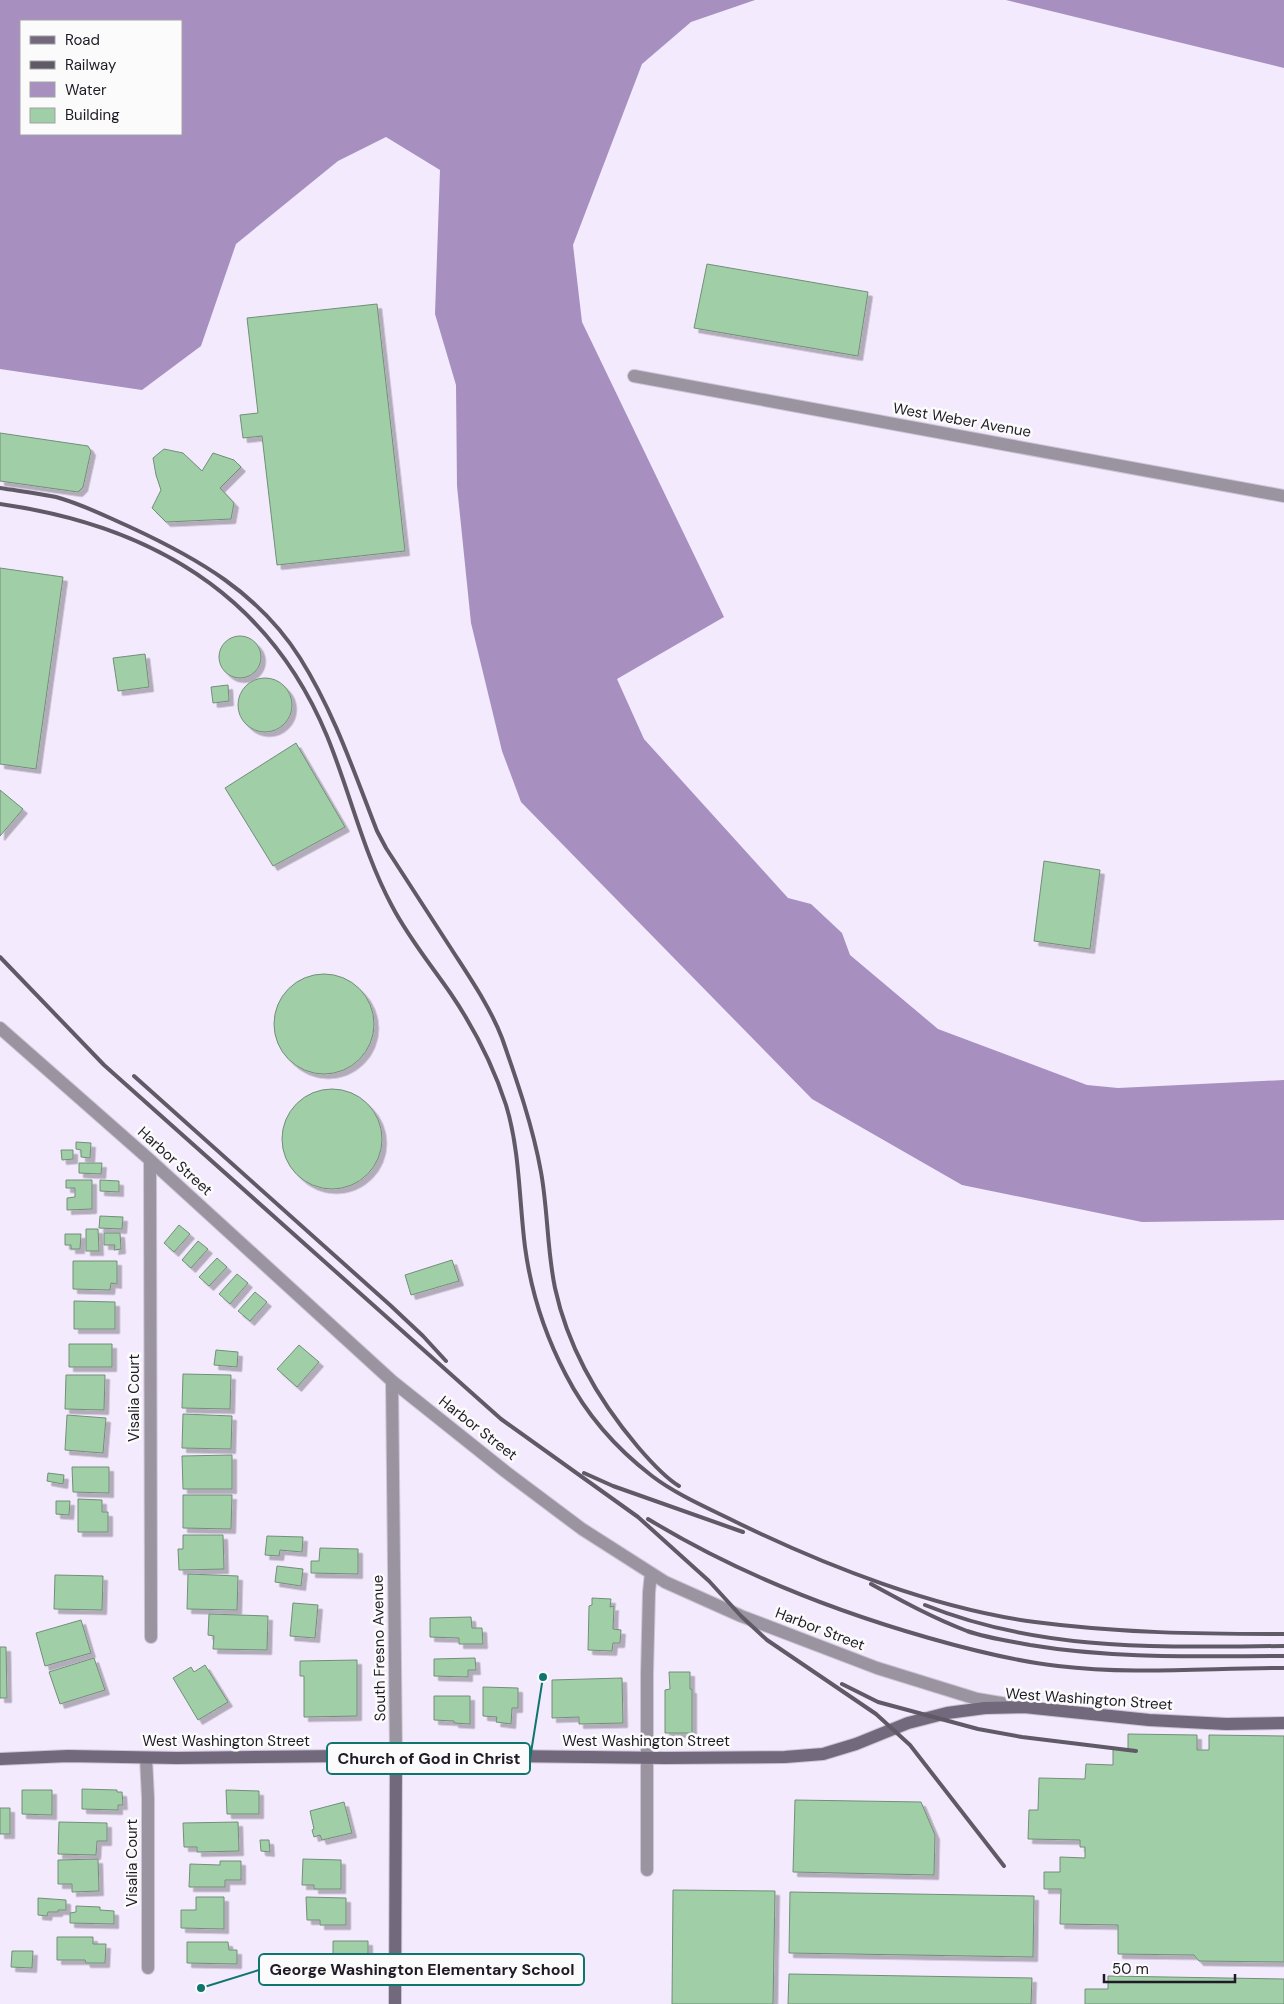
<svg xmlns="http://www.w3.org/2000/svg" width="1284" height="2004" viewBox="0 0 1284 2004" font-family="'DM Sans',sans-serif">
  <defs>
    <filter id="shadow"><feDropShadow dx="4.5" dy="4.5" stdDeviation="0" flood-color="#0004"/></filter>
  </defs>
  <rect width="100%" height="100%" fill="#f3eafd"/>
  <path fill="#a790c0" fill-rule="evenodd" d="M0,0H755L691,22L642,64L573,245L582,322L724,617L617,679L644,739L788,898L811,904L842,933L850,955L938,1029L1087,1085L1118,1088L1284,1080V1220L1142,1222L962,1185L812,1099L521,802L502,751L471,623L457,486L456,385L435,314L440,170L386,137L338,161L236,244L201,346L142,390L0,369ZM181,21V134H21V21Z
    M1006,0H1284V68Z"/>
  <path fill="#9fcea7" stroke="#738e78" filter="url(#shadow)" d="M707,264L868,292L858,356L694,328Z
    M377,304L405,551L277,565L262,436L243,438L240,415L258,413L247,318Z
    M0,433L88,446L91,451L83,487L78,492L0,481Z
    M164,449L183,453L202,471L213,453L234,460L241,467L220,488L234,503L231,519L166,522L152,508L161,490L156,475L153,458Z
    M0,568L63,577L36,769L0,764Z
    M219 657a21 21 0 1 1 42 0a21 21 0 1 1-42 0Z
    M145,654L149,687L118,691L113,658Z
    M238 705a27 27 0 1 1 54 0a27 27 0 1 1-54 0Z
    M228,685L229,701L213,703L211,687Z
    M296,743L345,827L273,866L225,788Z
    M0,790L23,809L0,836Z
    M1044,861L1100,870L1090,949L1034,941Z
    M274 1024a50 50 0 1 1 100 0a50 50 0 1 1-100 0Z
    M282 1139a50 50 0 1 1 100 0a50 50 0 1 1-100 0Z
    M76,1142L91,1143L90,1158L81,1157V1150L76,1149Z
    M61,1150H73V1159L62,1160Z
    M79,1163H102L101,1174L79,1173Z
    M66,1180H92V1209L67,1210V1198L75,1197V1188H66Z
    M100,1180L119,1181V1192L100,1191Z
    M100,1216L123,1217L122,1229L99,1228Z
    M179,1225L190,1234L174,1252L164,1243Z
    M86,1229H98L99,1251H86Z
    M104,1233H120L121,1249L114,1250L115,1245H104Z
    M65,1234H81L80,1249H71V1245H65Z
    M198,1241L208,1249L191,1268L182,1260Z
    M217,1258L227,1267L209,1286L199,1277Z
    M452,1260L459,1281L411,1295L405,1275Z
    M73,1261H117V1284L111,1283L110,1290L73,1289Z
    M237,1274L248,1283L230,1304L219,1294Z
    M255,1292L267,1302L250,1321L238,1311Z
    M74,1301L115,1302V1329H74Z
    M69,1344H112V1367H69Z
    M299,1345L319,1362L297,1387L277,1369Z
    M216,1350L238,1352L237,1367L214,1365Z
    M183,1374L231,1375L230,1409L182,1408Z
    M66,1375H105L104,1410L65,1409Z
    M183,1414L232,1416L231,1449L182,1448Z
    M67,1415L106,1418L103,1453L65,1450Z
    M232,1455V1489H183L182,1456Z
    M72,1467H109V1493L73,1492Z
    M48,1473L64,1475L63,1484L47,1481Z
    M183,1495H232L231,1529L183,1528Z
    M78,1499L102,1500V1512H108V1532H78Z
    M56,1501H70L69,1515L56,1514Z
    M183,1535H223L224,1569L179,1570L178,1549H183Z
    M267,1536L303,1537L302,1552L280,1550L279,1556L265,1555Z
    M320,1548L358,1549V1574L311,1573V1561H319Z
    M277,1566L303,1569L301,1586L275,1582Z
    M188,1574L238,1576L237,1610L187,1609Z
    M55,1575L103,1576L102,1610L54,1609Z
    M592,1598L611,1599L610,1607L614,1606L613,1629L621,1630L620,1643H613L612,1651L588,1650L589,1606L592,1605Z
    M293,1603L318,1605L315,1638L290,1636Z
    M209,1614L268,1616L267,1650L213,1649L214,1636L208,1635Z
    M471,1617L472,1628H482L483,1644H459V1638L430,1637V1618Z
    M81,1620L91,1653L45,1666L36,1633Z
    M0,1647H6L7,1698H0Z
    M94,1658L105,1690L60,1704L49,1672Z
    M475,1658L476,1670H468V1677L434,1676V1659Z
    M357,1660V1716L304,1717V1676H300V1661Z
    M205,1665L228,1702L198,1720L173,1678L191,1667L194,1672Z
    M669,1672H690V1689H692V1733H665V1690L670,1689Z
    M622,1678L623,1723L579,1724V1717L552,1718V1680Z
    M483,1687L518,1688V1708H512L511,1724L496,1722L497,1717L483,1716Z
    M434,1696H470V1724L454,1723V1721L434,1720Z
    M1128,1734L1197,1735V1750H1209V1735L1284,1736V1962L1199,1961L1194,1955L1118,1954V1925L1060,1924L1061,1889H1044V1872H1060V1857L1085,1858V1847H1080V1840L1028,1839L1029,1810H1038L1039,1778L1085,1779L1086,1764L1113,1765V1749H1128Z
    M82,1789L117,1790V1792H122L123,1805H118V1810L82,1809Z
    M22,1790H52V1815L22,1814Z
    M226,1790L259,1791V1814H227Z
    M795,1800L921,1802L935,1835L934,1875L793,1872Z
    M344,1802L352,1833L322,1840L320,1835L314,1837L312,1830L314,1829L310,1811Z
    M0,1808H10V1834H0Z
    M59,1822L107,1823V1841H97L96,1855L58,1854Z
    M238,1822L239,1851L197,1852V1847H184L183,1823Z
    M260,1840H269L270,1852L261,1851Z
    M98,1859L99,1891L72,1892V1884H58V1860Z
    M303,1859L341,1860V1889H314V1885H302Z
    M220,1861H241V1880H225V1887H189L190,1864L220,1865Z
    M673,1890L775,1891L773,2004H672Z
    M790,1892L1034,1896L1033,1957L789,1953Z
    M196,1897H224V1929L181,1928V1910H196Z
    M306,1897L346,1898V1925H320V1920H307Z
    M38,1898L66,1900V1910H58V1912H48L47,1916L38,1915Z
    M76,1906L100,1907V1910L114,1911V1924L70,1923V1913L76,1912Z
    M57,1937H93V1944H106L105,1963H86L85,1960H57Z
    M333,1941H368V1958L333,1959Z
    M187,1942H228L229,1950H237V1964L187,1963Z
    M12,1951H33L32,1968L11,1967Z
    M789,1974L1032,1978L1031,2004H788Z
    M1108,1976L1284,1979V2004H1085V1989H1108Z"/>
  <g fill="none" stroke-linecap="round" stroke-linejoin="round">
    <defs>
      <path id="street" d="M634,376L1284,496
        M0,1028L150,1160L392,1381L506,1472L582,1529L665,1582L741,1616L877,1668L977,1699L1007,1704
        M150,1160L151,1637
        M392,1381L396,1756
        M146,1758L148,1798V1968
        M647,1870V1674L649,1592L651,1573"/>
      <path id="secondary" d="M0,1759L68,1756L177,1758L428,1755L665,1758L785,1757L823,1754L856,1744L908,1723L947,1713L985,1708L1024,1707L1149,1720L1226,1724L1284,1723
        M395,2004L396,1756"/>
    </defs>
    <use href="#street" stroke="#cdc5d6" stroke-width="14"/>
    <use href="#secondary" stroke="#cdc5d6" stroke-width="14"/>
    <use href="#street" stroke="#9a94a1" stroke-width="12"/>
    <use href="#secondary" stroke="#72697c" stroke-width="12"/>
    <path stroke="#605a67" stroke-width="4" d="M0,488C19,491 38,493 56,497C82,504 105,516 130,527C197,558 259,593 300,658C334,712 354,772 377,831L386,848C408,882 430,916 452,950C470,978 490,1007 502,1038C517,1081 533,1127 541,1172C548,1211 547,1250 555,1288C568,1348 599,1401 638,1447C650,1461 664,1477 679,1486
      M0,504C148,525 268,593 327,736C350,792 363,852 392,906C408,937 431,965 451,994C474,1028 493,1065 506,1105C520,1151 519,1200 525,1247C531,1292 545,1335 566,1375C586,1414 617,1449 652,1476C677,1495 708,1508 736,1522C826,1566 936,1609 1035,1622C1118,1633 1200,1634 1284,1634
      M0,957L104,1065L501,1419L638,1517L709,1581L741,1616L767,1640L876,1714L910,1745L1004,1866
      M134,1076L390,1305L423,1336L446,1361
      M584,1473L613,1486L743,1532
      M648,1519C735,1572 831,1610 929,1638C971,1650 1014,1661 1058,1666C1132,1675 1209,1668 1284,1668
      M871,1584C902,1601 933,1618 967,1631C987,1638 1009,1641 1030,1645C1114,1659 1199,1656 1284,1656
      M925,1605C1041,1652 1162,1647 1284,1646
      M842,1684L878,1702L978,1729L1022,1737L1136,1751"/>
  </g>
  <g text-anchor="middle" stroke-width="5" stroke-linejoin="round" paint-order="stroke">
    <g font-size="15" fill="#1f1a25" stroke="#fbfbfb">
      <text transform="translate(962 420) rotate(10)" y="5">West Weber Avenue</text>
      <text transform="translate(175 1161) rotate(42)" y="5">Harbor Street</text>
      <text transform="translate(134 1398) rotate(-90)" y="5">Visalia Court</text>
      <text transform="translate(478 1428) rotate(38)" y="5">Harbor Street</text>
      <text transform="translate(820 1629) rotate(21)" y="5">Harbor Street</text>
      <text transform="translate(379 1648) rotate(-91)" y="5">South Fresno Avenue</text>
      <text transform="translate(1089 1699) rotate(4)" y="5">West Washington Street</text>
      <text x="226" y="1746">West Washington Street</text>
      <text x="646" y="1746">West Washington Street</text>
      <text transform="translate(132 1863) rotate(-90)" y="5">Visalia Court</text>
    </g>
  </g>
  <path fill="none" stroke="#0f766e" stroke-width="2" d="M543 1677L530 1759M201 1988L259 1970"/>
  <g fill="#0f766e" stroke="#fbfbfb" stroke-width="2">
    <circle cx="543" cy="1677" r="5"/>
    <circle cx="201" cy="1988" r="5"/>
  </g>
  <g fill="#fbfbfb" stroke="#0f766e" stroke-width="2">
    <rect x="327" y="1743" width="203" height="31" rx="5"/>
    <rect x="259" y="1954" width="325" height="31" rx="5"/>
  </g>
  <g font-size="16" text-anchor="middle" font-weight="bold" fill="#1f1a25">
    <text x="429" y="1764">Church of God in Christ</text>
    <text x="422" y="1975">George Washington Elementary School</text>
  </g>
  <rect x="20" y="20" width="162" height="115" fill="#fbfbfb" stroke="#a3a1a5"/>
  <rect x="30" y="36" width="25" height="8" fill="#72697c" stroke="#a3a1a5"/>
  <text x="65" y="45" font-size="15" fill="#1f1a25">Road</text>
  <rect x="30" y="61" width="25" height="8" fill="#605a67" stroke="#a3a1a5"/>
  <text x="65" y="70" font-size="15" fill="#1f1a25">Railway</text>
  <rect x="30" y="82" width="25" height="15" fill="#a790c0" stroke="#a3a1a5"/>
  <text x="65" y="95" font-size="15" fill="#1f1a25">Water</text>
  <rect x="30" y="108" width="25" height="15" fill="#9fcea7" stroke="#a3a1a5"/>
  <text x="65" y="120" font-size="15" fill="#1f1a25">Building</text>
  <path d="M1104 1974v8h131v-8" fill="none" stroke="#1f1a25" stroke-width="2.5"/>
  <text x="1112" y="1974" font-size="15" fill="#1f1a25" stroke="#fbfbfb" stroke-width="4" paint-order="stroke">50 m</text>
</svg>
